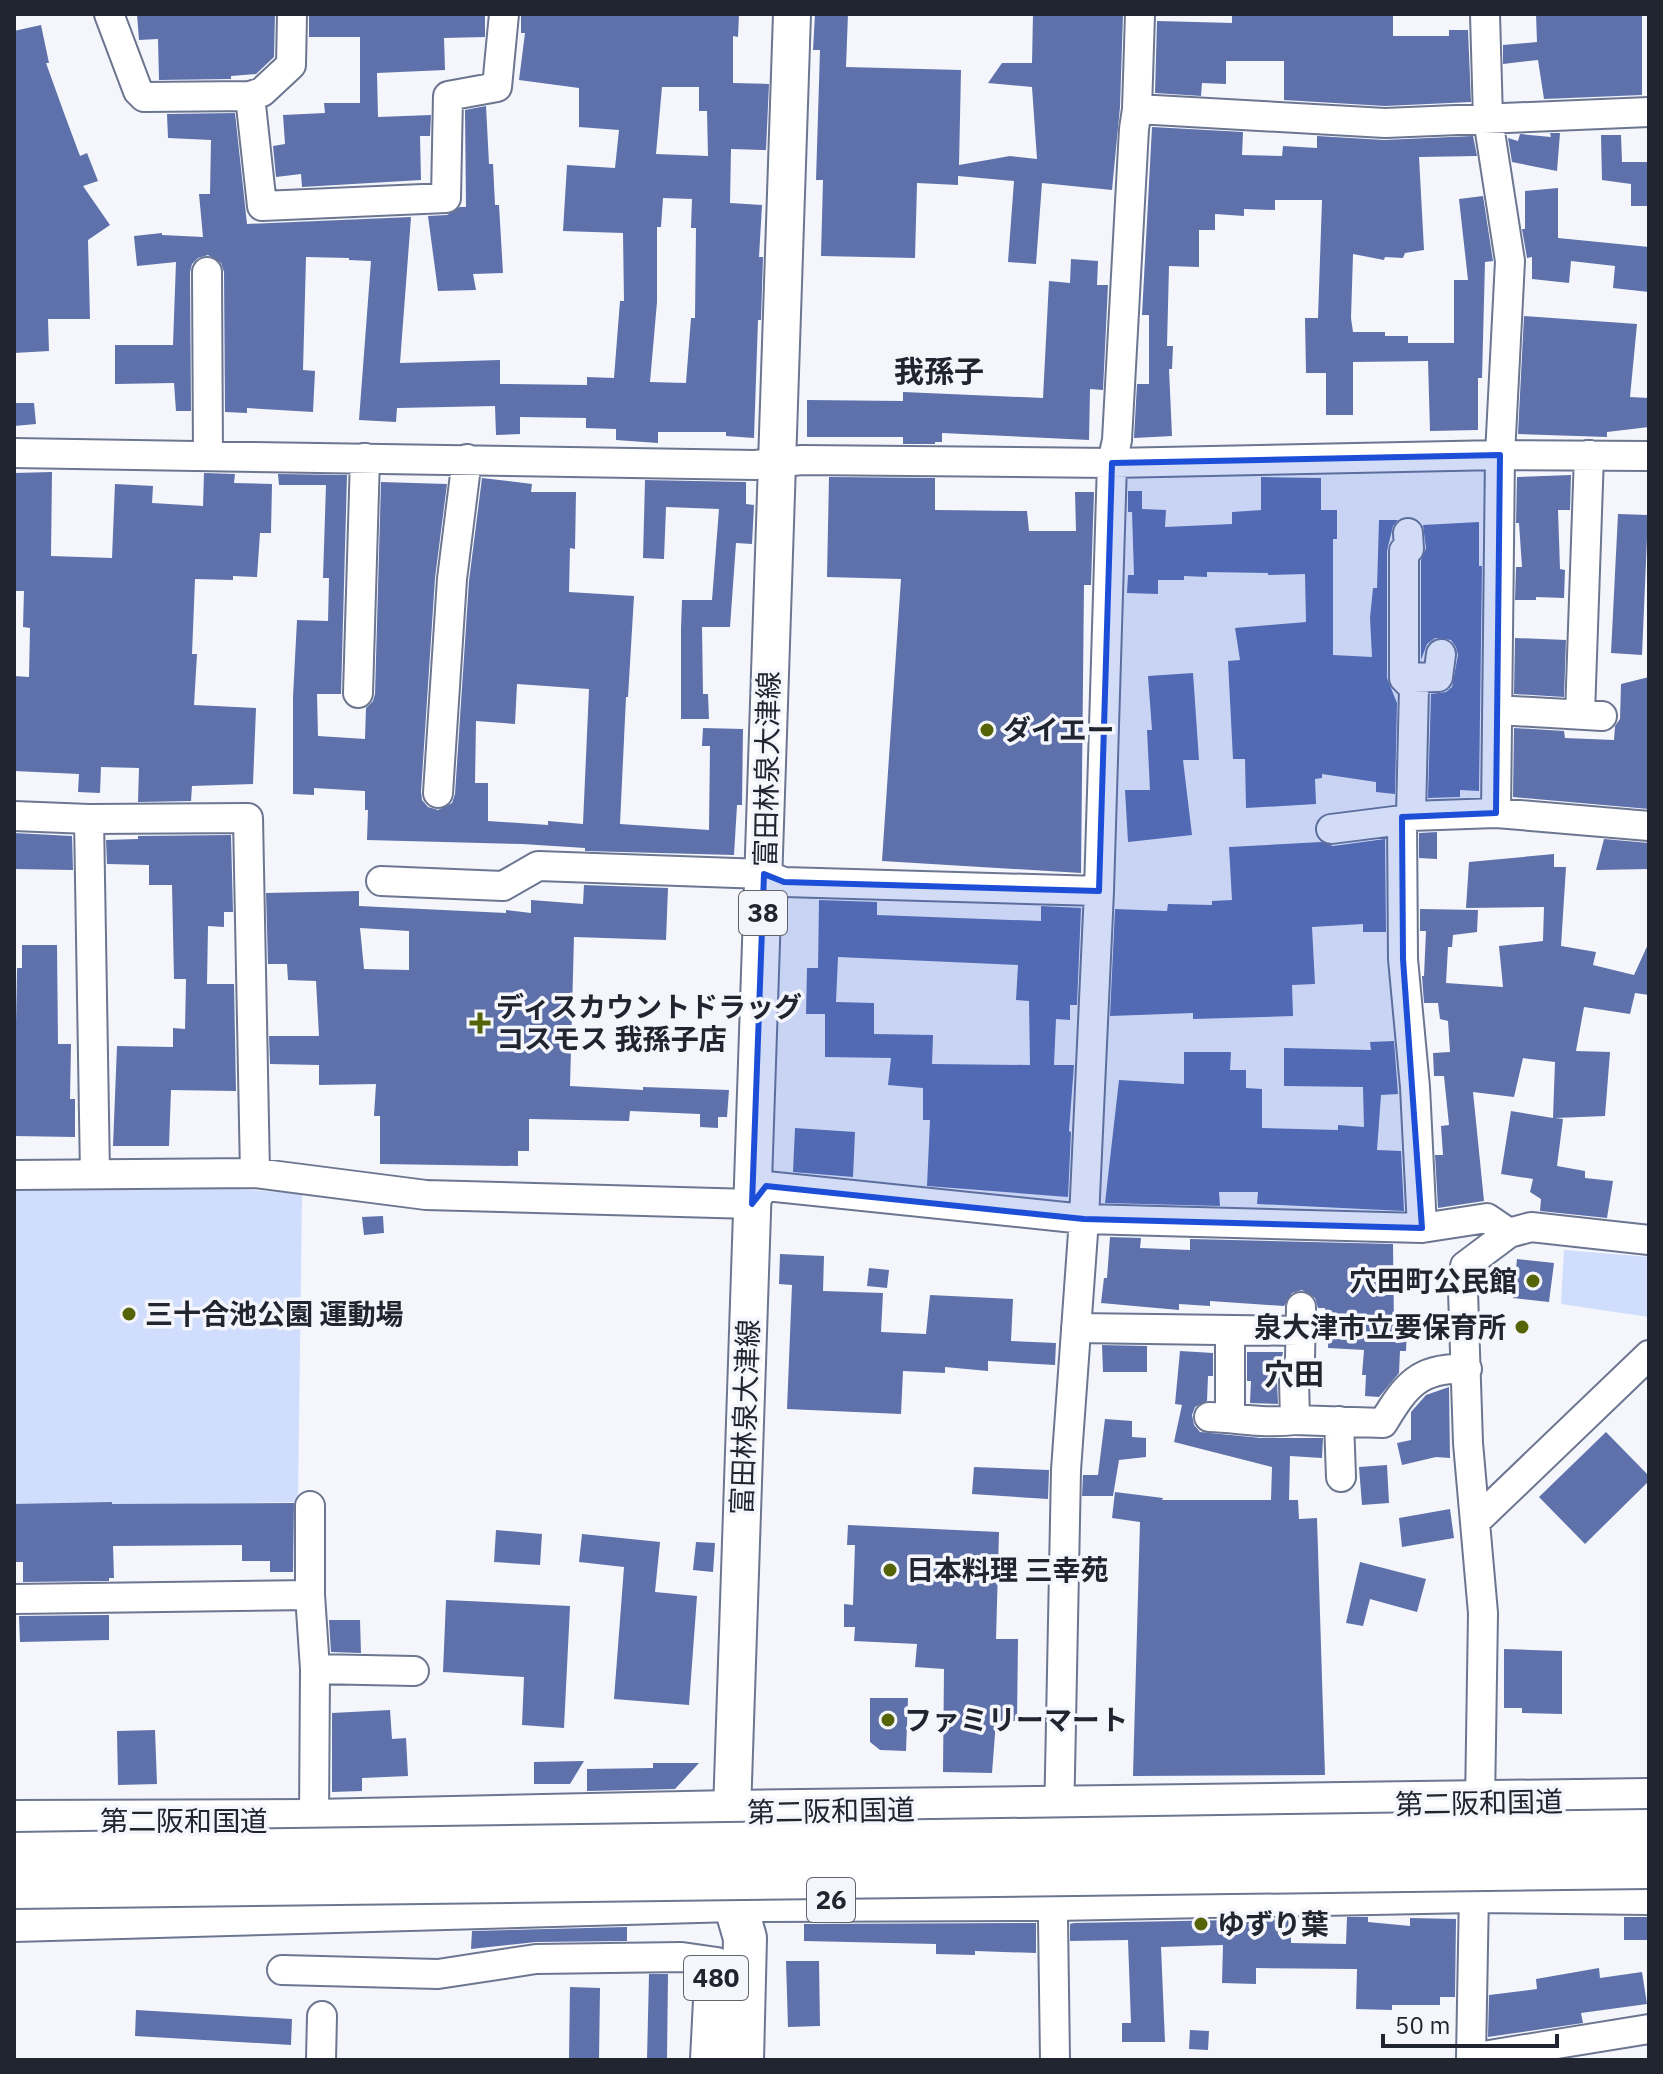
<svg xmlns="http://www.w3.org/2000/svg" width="1663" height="2074" viewBox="0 0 1663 2074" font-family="'IBM Plex Sans','Noto Sans JP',sans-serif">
  <rect width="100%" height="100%" fill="#f4f6fc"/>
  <path fill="#d1ddfd" d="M211,1187L302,1194L298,1502L14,1507V1188Z
    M1564,1250L1649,1257V1317L1561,1304Z"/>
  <path fill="#5e71aa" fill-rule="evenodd" d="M137,14H275L274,57L256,74L231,76V79L159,80L158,39L139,40Z
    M309,14H485V37L444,38L445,70L377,73L378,117L431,115L430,136H420L421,180L302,187L301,174L276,177L273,146L285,144L283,115L325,113L324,103H360V37H309Z
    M521,14H739L738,37L733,36V83L769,84L766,150L731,149L730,203L762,205L759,257H763L761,320H758L754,438L726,436V432H658V443L616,440V429L586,428V418L520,417V434L496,435L495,406L397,408L396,422L359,420L371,261L349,260V258L306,257L303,370L315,371L313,412L247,408V413L225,412L224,272L221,263L208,255L198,258L192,264L190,272L191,411H176L174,383L115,384V345H173L176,262L137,266L134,236L162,233V235L203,237L199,194H210L211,140L168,138L167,114L235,113L247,224L411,217L400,363L500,360V384L587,385V377L614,378L620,301H624L623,233L563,231L567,165L615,168L619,130L579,127V88L519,80L525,33H521ZM662,87H699V111H707L708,156L656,154ZM663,198L692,199L691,228H696L695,318H691L686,383L650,382L657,302V227H661Z
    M815,14H848L846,67L961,70L959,165L1010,156L1037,159L1032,87L988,83L1002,63H1032L1033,14H1123L1120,107L1112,190L1042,183L1036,264L1008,262L1014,181L958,176V185L917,183L915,258L821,256L823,180H816L820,50H813Z
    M1232,14H1393V36H1449V30H1468L1471,102L1385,106L1284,100V61H1226V84L1202,83L1201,96L1155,93L1157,21L1232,23Z
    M1536,14H1642V95L1544,99L1538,60L1503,64V45L1537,42Z
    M41,25L49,63H46L64,113L80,156L87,153L98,181L83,186L110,225L88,240L90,319H48L49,351L14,353V31Z
    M486,106L489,164H493L495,205H499L503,273L473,274L476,290L438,291L428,216L447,215L460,207H466L465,110Z
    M1152,127L1243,132L1242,155L1282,156L1283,146L1317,148V136L1384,140L1473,136L1477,156L1419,157L1424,250L1405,253L1403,258L1385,257L1384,260L1353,254L1351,318L1353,332H1385V336H1408V343H1454V280H1468L1459,199L1483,196L1493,261L1485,262L1482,378H1478V430L1430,431L1428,361L1353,362V415H1326V373H1306L1305,318H1318L1322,200H1275V210L1244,209V216L1215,214V230H1199V267L1169,266L1167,346H1173L1172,369H1169L1172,436L1134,438L1137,384H1149V315H1142Z
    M1550,133H1560L1557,171L1512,162L1508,138L1518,141L1520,134L1551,137Z
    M1601,135H1621L1622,162H1649V206H1631V184L1602,180Z
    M1558,188V238L1649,247V292L1613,288L1615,266L1571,261L1569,283L1532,279V257L1527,258L1522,229H1525V191Z
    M1071,259L1098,261L1097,285H1108L1103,390L1090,389L1089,440L942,433V442H935V444H903V437H807V400L903,401V392L1043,398L1049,281L1070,283Z
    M1524,316L1637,324L1630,397L1649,398V427L1607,432V437L1518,434Z
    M14,403H34L36,424L14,426Z
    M52,472L51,556L112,558L115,484L153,486L152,503L203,506L204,473L235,474L234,483L272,484L271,533H260L257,577L233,576V580L195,579L192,654H197L194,705L256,708L253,784L192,786L191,801L138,802L139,768L101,767L100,793L78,792L79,774L14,771V676L29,677L30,628L23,627L24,591H14V473Z
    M278,474L347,475L341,694H317L318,736L365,739L366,708L373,701L375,694L381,482L447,484L435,578L421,792L422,800L428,807L438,810L452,803L455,794L469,581L482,478L532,484L531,492H576L575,549L570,548L569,592L634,596L628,697H626L620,824L709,830L710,746H702L703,728L743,729L742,805H737L734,855L585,851V848L522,844L367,840L368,810H365V791L314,788V795L293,794V697L297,620L328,621L329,578H323L326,485H279ZM517,684L589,689L583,824L548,821V825L488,821V783H475L476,721L515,724Z
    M1571,475L1570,510H1558L1560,569L1565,570L1564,598L1536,597V600H1515L1516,567H1522L1519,523H1516L1517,477Z
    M829,477L935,478V510L1027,511L1029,531H1076L1075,492H1094L1091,585H1084L1081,873L882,861L901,579L827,577Z
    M1261,477L1321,478V510H1337V539H1333V655L1372,657L1370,618L1373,588H1377L1379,520H1398L1393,526L1387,551V678L1397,703L1395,794L1376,792V782L1322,774V778L1315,779L1316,804L1246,808L1245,759H1233L1228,661L1240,660L1235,628L1306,622L1305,574L1268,575V573L1207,572V577L1184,576V580H1158V594L1127,593L1128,575H1134L1132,512H1128V491H1142V509L1166,510L1165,527L1232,524V512L1261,510Z
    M645,480L746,482V504L754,505L752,544L736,543L730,627H702L703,694H708L709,719H681V629L682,600H712L719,509L666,507L664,559L643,558Z
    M1618,514L1648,515L1642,655L1611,653Z
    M1479,522V566H1482L1479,791L1460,790V797L1428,798L1431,694L1446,692L1452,687L1458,655L1456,647L1451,640L1435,638L1427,644L1421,660V560L1426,548L1423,525Z
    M1515,638L1566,640L1564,697L1514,694Z
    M1193,673L1199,760H1183L1192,835L1128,842L1125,790H1150L1147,730H1152L1148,676Z
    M1649,677V809L1513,797L1514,728L1564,731L1565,738L1614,740L1615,726L1620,719L1621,684Z
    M1437,832V859L1419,858V833Z
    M14,833L72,836L73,870L14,869Z
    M231,835L233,912H224V927L208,926L207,984H234L236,1091L171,1090L169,1146H113L117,1046L173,1047V1028L185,1029L186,979H174L172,885H149V865L107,864L106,840L138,839V836Z
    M1385,839L1386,932H1363V924L1312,927L1315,984L1292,985L1293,1016L1193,1019V1013L1110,1016L1115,909L1167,911L1168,904L1212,905V901L1232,900L1229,847L1321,842L1333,846Z
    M1604,839L1649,843V869L1596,870Z
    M1554,854V867H1566L1561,946L1596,952L1593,965L1634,975L1649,942V995L1635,993L1630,1014L1584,1007L1576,1051L1610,1052L1605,1116L1555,1118L1563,1119L1557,1166L1585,1171V1178L1613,1181L1607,1218L1540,1211L1541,1199L1530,1192L1533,1179L1501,1174L1511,1111L1553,1118L1555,1062L1523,1058L1514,1097L1473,1092L1484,1201L1438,1208L1435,1155H1443L1441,1126L1449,1125L1444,1076H1434L1433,1053L1450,1052L1448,1021L1440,1019L1438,1003H1424L1422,976H1424L1426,931H1420V909L1478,910L1477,932L1453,935L1452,947H1448L1446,983L1503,987L1499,946L1543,941L1544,907L1466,908L1469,862Z
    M584,885L668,888L666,940L574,937L570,1086L643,1090V1087L729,1090L727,1117H718V1128L700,1127V1114L630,1111L629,1121L529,1119V1151H518V1166L380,1164V1116H374L376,1084L319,1085V1065L270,1064L269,1036H319L316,981L288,980L287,964H268L266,893L359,891V906L506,913V910L531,913V900L583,904ZM360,928L409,931V970L364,969Z
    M819,900L877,902V915L1041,921V906L1081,908L1077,1005H1070V1020L1056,1019L1054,1065H1074L1069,1131L1071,1132L1068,1197L927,1186L930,1120H923V1088L888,1085L891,1058L825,1057V1014H806L807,968H818ZM838,957L1018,965L1016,1000L1029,1001L1030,1065L932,1064L933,1035L874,1034V1003L836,1002Z
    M22,945H57L58,1044H71L70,1099H75V1137L14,1136L17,968H22Z
    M1394,1041L1398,1094L1381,1095L1377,1150L1401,1151L1404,1211L1257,1204L1258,1192H1219L1220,1206L1105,1203L1119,1080L1184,1084V1052H1231L1230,1070H1246V1088L1262,1089V1128L1338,1130V1125L1364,1127L1363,1087L1284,1086V1048L1371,1050L1370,1042Z
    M795,1128L855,1132L853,1177L793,1172Z
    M383,1216L384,1233L364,1235L362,1217Z
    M1110,1237L1141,1238L1140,1248L1190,1250V1239L1393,1244L1394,1327H1407L1406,1351H1400L1399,1373L1379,1397L1365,1396L1366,1375H1362L1364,1350L1328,1348L1329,1321H1325V1308H1318L1315,1298L1302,1290L1292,1293L1284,1306L1210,1301V1306L1179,1304V1310L1101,1303L1104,1278H1107Z
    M780,1254L824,1256L823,1291L883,1293L881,1332L926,1334L930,1295L1013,1299L1011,1341L1056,1343L1055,1365L988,1361V1371L945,1367V1373L903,1371L901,1414L787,1409L792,1285L779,1284Z
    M1517,1259L1554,1263L1549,1302L1513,1298Z
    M869,1268L889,1270L887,1288L867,1286Z
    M1102,1345L1147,1346V1372H1103Z
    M1180,1351L1213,1353V1376H1208L1207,1401L1195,1407L1192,1415L1194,1425L1200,1432L1261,1438H1323L1322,1458L1290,1456L1289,1500H1298L1299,1519L1317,1518L1325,1775L1133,1776L1140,1522L1112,1518L1115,1492L1163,1498L1162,1500H1271L1272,1467L1174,1442L1182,1405L1175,1404Z
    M1247,1352H1283L1277,1380L1278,1404L1250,1403L1251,1381H1247Z
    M1449,1387L1450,1458L1436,1457L1402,1465L1397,1443L1411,1440V1412L1426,1395Z
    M1105,1419L1132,1421V1437L1146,1438V1457L1119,1460L1113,1496H1082L1083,1475H1098Z
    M1606,1432L1649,1476V1481L1585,1544L1539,1497Z
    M1387,1465L1389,1503L1362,1505L1359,1467Z
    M974,1467L1049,1470L1048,1499L972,1494Z
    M112,1502V1504L294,1503L293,1572H270V1561H242V1545L113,1546L114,1578H109V1581L23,1582V1562H14V1504Z
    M1450,1509L1454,1538L1402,1547L1399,1518Z
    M848,1525L999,1532L996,1639H1018L1017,1721H996L992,1773L943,1772L944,1669L915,1667L917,1644L854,1641L855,1627H844V1604L853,1605L855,1545H847Z
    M496,1530L542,1534L540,1565L494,1562Z
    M582,1534L660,1542L655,1592L697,1596L689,1705L614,1699L624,1567L579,1562Z
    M696,1542L715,1543L713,1572L693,1570Z
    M1360,1562L1426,1579L1417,1612L1370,1599L1363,1626L1346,1623Z
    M446,1600L570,1606L564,1728L522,1725L524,1677L443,1672Z
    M109,1615V1640L20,1642L19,1616Z
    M329,1620H360L361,1653L331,1652Z
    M1504,1649L1562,1651V1714L1522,1713V1708H1504Z
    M870,1698H908L906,1751L880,1750L870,1742Z
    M390,1710L392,1739L406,1738L408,1776L362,1778V1791L332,1792V1713Z
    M155,1730L157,1784L118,1785L117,1731Z
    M584,1761L570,1784H534V1762Z
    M653,1763H699L675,1789L587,1791V1769L653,1768Z
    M1347,1917H1368V1922L1410,1926V1918L1456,1919L1455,1997H1440V2005H1392V2010L1356,2009L1357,1969L1256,1968V1984L1222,1983L1223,1945L1161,1947L1165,2042H1122V2023H1131L1128,1940L1070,1941V1924L1074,1923L1291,1919V1943L1346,1944Z
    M1624,1917H1649V1940H1624Z
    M1036,1923V1953L975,1951V1955L936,1954V1944L804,1941V1924Z
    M627,1927V1941L536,1942L471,1949L472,1931Z
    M786,1961H819L820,2026L788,2027Z
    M1599,1968L1600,1978L1642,1972L1647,2004L1581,2013L1583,2023L1488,2037L1489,1995L1537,1989L1536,1979Z
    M649,1974H668L667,2060H647Z
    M570,1987L600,1988L599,2060H569Z
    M136,2010L292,2019L291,2045L135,2036Z
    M1190,2030L1209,2031L1208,2050L1189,2049Z"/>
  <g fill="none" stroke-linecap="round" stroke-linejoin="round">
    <defs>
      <path id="minor" d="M109,14L138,91L144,97L250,96L262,92L291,65L292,14
        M1485,14L1488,119L1510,261L1500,455L1496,813
        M250,96L262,206L446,198L448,96L497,87L504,14
        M1137,109L1385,123L1649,112
        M207,272L208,456
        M14,453L755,465L802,460L1112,463L1500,455L1649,456
        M1408,533L1409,549L1404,551V678L1414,688L1411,816
        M1404,678L1438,677L1441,654
        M358,693L365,458
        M1497,710L1602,716
        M1580,714L1589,455
        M438,793L452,579L467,459
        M14,816L89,819L248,818L255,1173
        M89,819L95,1174
        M1331,829L1402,820
        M381,881L503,886L538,866L764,874L784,882L1099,891
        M14,1175L255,1173L426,1195L752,1204L766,1186L1084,1219L1422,1228L1487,1218L1509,1233
        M1422,1228L1415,1087L1403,959L1402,820L1411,816L1496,813L1649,826
        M1301,1307L1300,1359L1294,1380L1295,1420L1383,1423C1406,1385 1419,1367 1467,1369
        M1076,1328L1300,1331
        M1230,1405V1330
        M1209,1417C1240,1418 1264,1424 1295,1420
        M1339,1421L1341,1477
        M310,1506V1595L315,1669L314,1821
        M1475,1522L1649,1355
        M14,1599L310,1595
        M315,1669L414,1671
        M1480,1803L1483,1613L1468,1443L1463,1291L1465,1266L1509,1233L1531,1227L1649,1240
        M1059,1823L1066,1470L1084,1219L1099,891L1112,463L1117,440L1134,129L1137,109L1140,14
        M1474,1891L1471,2058L1649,2029
        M282,1970L438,1974L536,1959L682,1957L717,1962
        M321,2060L322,2016
        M1055,2060L1053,1919L1056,1881"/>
      <path id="major" d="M732,1812L792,14"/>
      <path id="highway" d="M14,1822L314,1821L732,1812L1649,1800
        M733,1875L734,1900L745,1938L742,2060
        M14,1920L734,1900L1055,1899L1474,1891L1649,1893
        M712,2060L716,1981"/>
    </defs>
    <use href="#minor" stroke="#6c7690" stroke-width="32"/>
    <use href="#major" stroke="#6c7690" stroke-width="40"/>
    <use href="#highway" stroke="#6c7690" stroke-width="46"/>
    <use href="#minor" stroke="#fff" stroke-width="28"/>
    <use href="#major" stroke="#fff" stroke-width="36"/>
    <use href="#highway" stroke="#fff" stroke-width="42"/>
    <defs>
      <path id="highway-bridge" d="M14,1854L1649,1831
        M14,1887L1649,1867"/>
    </defs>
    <use href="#highway-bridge" stroke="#6c7690" stroke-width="46" stroke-linecap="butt"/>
    <use href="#highway-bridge" stroke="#fff" stroke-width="42"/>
  </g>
  <path fill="#1d4ed8" fill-opacity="0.2" stroke="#1d4ed8" stroke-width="6" stroke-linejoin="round" d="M1500,455L1496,813L1402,817L1403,959L1422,1228L1084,1219L766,1186L752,1204L764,874L784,882L1099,891L1112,463Z"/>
  <g fill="#566408" stroke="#f4f6fc" stroke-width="3">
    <circle cx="987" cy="730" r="8"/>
    <path d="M476 1011h8v8h8v8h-8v8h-8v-8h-8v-8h8z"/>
    <circle cx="1533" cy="1281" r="8"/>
    <circle cx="129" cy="1314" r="8"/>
    <circle cx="1522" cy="1327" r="8"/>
    <circle cx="890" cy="1570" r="8"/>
    <circle cx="888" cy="1720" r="8"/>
    <circle cx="1201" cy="1924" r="8"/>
  </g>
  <g text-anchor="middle" stroke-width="7" stroke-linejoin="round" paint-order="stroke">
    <g fill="#f4f6fc" stroke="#60646d" stroke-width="2">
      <rect x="739" y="891" width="48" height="44" rx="6"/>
      <rect x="807" y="1878" width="48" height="44" rx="6"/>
      <rect x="684" y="1956" width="64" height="44" rx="6"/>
    </g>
    <g font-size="26" font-weight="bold" fill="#212530">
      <text x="763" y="922">38</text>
      <text x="831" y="1909">26</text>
      <text x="716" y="1987">480</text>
    </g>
    <g font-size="28" font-weight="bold" fill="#212530" stroke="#f4f6fc" text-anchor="start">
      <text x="1003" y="740">ダイエー</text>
      <text x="496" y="1017">ディスカウントドラッグ<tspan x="496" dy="32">コスモス 我孫子店</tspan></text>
      <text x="1517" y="1291" text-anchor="end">穴田町公民館</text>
      <text x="145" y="1324">三十合池公園 運動場</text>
      <text x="1506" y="1337" text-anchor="end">泉大津市立要保育所</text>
      <text x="906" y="1580">日本料理 三幸苑</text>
      <text x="904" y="1730">ファミリーマート</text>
      <text x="1217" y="1934">ゆずり葉</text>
    </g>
    <g font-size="28" fill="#212530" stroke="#f4f6fc">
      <text transform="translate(767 769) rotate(-89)" y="10">富田林泉大津線</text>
      <text transform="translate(745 1417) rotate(-88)" y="10">富田林泉大津線</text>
      <text transform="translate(1479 1803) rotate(-1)" y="10">第二阪和国道</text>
      <text transform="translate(831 1811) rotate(-1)" y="10">第二阪和国道</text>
      <text x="184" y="1831">第二阪和国道</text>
    </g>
    <g font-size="30" font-weight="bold" fill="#212530" stroke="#f4f6fc">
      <text x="939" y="382">我孫子</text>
      <text x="1294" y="1385">穴田</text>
    </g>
  </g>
  <rect width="1663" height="2074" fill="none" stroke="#212530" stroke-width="32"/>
  <path d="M1383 2034v12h174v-12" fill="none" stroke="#212530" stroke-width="4"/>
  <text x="1395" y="2034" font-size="24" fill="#212530" stroke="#f4f6fc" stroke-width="6" paint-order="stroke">50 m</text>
</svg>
